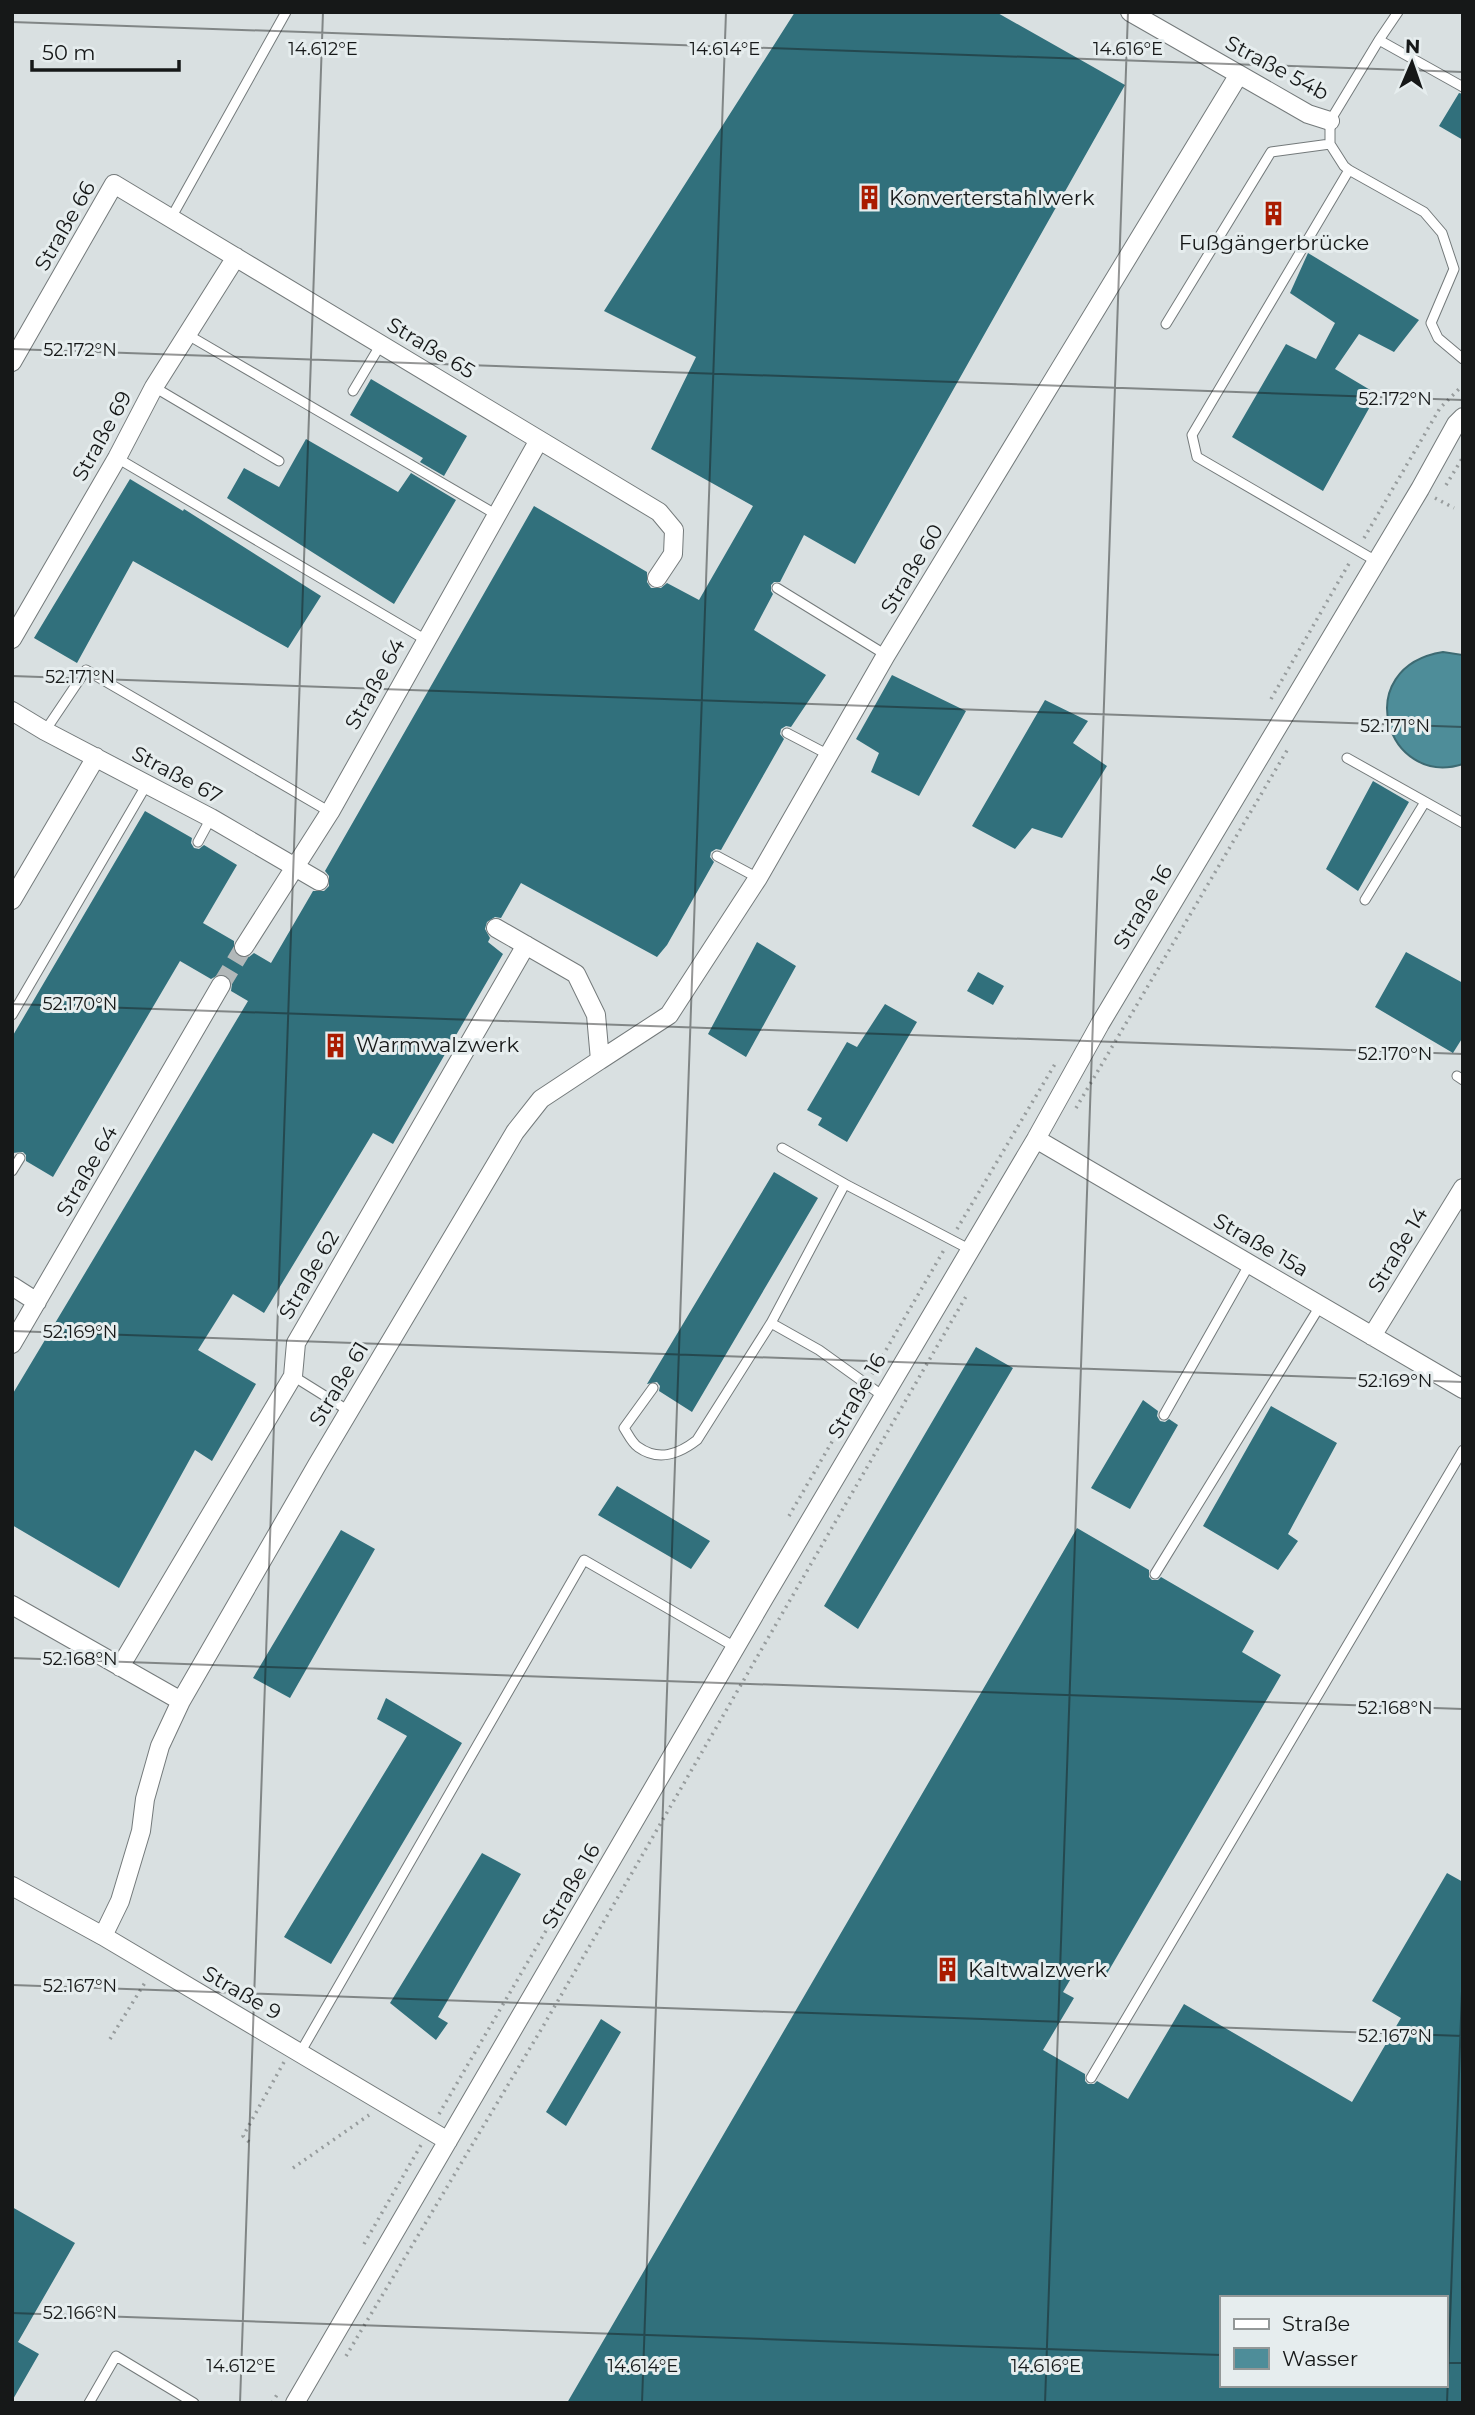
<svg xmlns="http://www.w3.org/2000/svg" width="1475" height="2415" viewBox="0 0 1475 2415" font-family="Montserrat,sans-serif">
  <rect width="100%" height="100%" fill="#d9e0e1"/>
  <path fill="#4e8d99" stroke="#3d6a72" stroke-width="2" d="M1443,652L1463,655V764C1386,789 1349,667 1443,652Z"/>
  <path fill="#31707c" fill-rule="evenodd" d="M795,12H996L1125,85L855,564L804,535L780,582H774L771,585V591L773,594L754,630L826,675L791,727L786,726L781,729L780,734L784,739L721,850L716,849L711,852L710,857L714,862L667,945L657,957L521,883L501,918L495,917L487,922L485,929L490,938L488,942L503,954L393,1144L373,1133L264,1313L233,1294L198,1350L256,1384L212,1461L195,1450L119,1588L12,1525V1395L248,1001L231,991L232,984L227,976L220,974L211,979L180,961L53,1177L26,1161V1155L23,1152L12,1153V1037L145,811L192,838L191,843L194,848L199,849L204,845L237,865L203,923L234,941V952L239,957H249L254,953L271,963L313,891H324L329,886V876L325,871L534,506L647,572V582L651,588H661L667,583L699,600L753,506L651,449L696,357L604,311Z
    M1459,93L1463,94V140L1439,126Z
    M1308,253L1419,320L1394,352L1359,334L1335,369L1377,394L1323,491L1232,437L1286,344L1316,359L1335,323L1290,293Z
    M371,379L467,436L444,476L420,462L423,458L350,415Z
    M306,439L398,492L411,473L456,500L394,604L227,498L244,468L279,487Z
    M130,479L183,511L184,509L321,596L288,648L133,561L77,663L34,638Z
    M892,675L966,711L919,796L871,772L879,753L856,739Z
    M1045,700L1088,721L1073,743L1107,766L1062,838L1032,828L1015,849L972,826Z
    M1373,781L1409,802L1358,891L1326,869Z
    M757,942L796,966L746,1057L708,1034Z
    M1406,952L1463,983V1037L1453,1053L1375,1007Z
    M978,972L1004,986L993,1005L967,991Z
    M885,1004L917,1022L847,1142L818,1125L822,1118L807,1110L847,1042L857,1047Z
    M774,1172L818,1198L692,1412L659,1391L660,1386L657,1382L647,1384Z
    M976,1347L1013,1368L858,1629L824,1606Z
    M1143,1400L1158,1411L1157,1416L1160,1421L1165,1422L1169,1419L1178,1425L1130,1509L1091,1488Z
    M1271,1406L1337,1443L1288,1534L1298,1541L1278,1570L1203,1526Z
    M617,1486L710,1541L691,1569L598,1515Z
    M1077,1528L1149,1570V1577L1152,1580H1158L1161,1577L1254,1631L1242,1652L1281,1675L1105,1977L1080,1963L1063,1992L1074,1998L1043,2050L1085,2074V2081L1088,2084H1094L1097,2081L1128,2099L1184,2004L1352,2102L1401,2018L1372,2001L1447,1873L1463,1882V2403H567ZM1221,2298H1445V2385H1221Z
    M341,1530L375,1549L290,1698L253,1678Z
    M386,1698L462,1743L331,1964L284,1937L407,1736L377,1719Z
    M482,1853L521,1874L438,2017L448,2023L436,2040L390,2003Z
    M601,2019L621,2032L566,2126L546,2112Z
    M12,2207L75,2243L18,2342L39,2354L12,2401Z"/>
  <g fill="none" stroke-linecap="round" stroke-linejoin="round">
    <path stroke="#b2b8b9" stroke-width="18" stroke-dasharray="18 9" stroke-linecap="butt" d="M221,985L244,947"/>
    <defs>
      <path id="service" d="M1398,12L1379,40L1330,121V144L1344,166L1349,170L1424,212L1442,233L1454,269L1431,323L1438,338L1463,359
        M1379,40L1463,87
        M1349,170L1192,435L1197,457L1376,561
        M171,218L286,12
        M1166,324L1271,152L1330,144
        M188,335L497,515
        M154,387L279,461
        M353,391L381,344
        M117,458L426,640
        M777,588L886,655
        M45,731L86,670L330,812
        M787,733L829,755
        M1347,758L1463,823
        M198,842L211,818
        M717,856L758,878
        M1365,900L1425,802
        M12,1015L147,784
        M1457,1076L1463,1080
        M782,1148L845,1184
        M12,1171L20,1158
        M771,1323L845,1184L969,1249
        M293,1376L349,1411
        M653,1388L624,1428C628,1434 632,1443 638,1447C659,1462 679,1454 697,1440L771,1323L819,1350L883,1396
        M1164,1415L1249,1265
        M1155,1574L1320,1306
        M300,2053L584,1560L735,1647
        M1091,2078L1463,1450
        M89,2403L116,2356L194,2403"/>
      <path id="minor" d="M1130,12L1308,114L1330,121
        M12,362L114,184L659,512L674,530L673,554L657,578
        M12,639L117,458L154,387L236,257
        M12,711L45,731L211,818L319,881
        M12,900L96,757
        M244,947L330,812L539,440
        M600,1060L669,1015L758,878L886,655L1238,76
        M1036,1139L1463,1389
        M12,1286L37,1302
        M1372,1336L1463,1188
        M12,1344L221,985
        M12,1605L181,1701
        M120,1667L293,1376L296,1343L526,945
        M12,1886L103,1936L448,2141
        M103,1936L120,1901L141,1831L145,1799L160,1746L181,1701L317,1465L515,1132L541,1099L600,1060L596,1015L576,974L496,928
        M295,2403L763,1600L1036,1139L1100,1024L1420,489L1456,424L1463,417"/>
    </defs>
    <use href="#service" stroke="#747a7b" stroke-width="11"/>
    <use href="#minor" stroke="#747a7b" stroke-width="20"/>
    <path stroke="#979c9d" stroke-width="3.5" stroke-dasharray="2 5" stroke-linecap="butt" d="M1446,485L1463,457
      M1435,498L1454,508
      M1364,538L1440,408L1463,385
      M1271,699L1351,560
      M1076,1108L1289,747
      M957,1229L1055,1064
      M872,1374L944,1250
      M789,1516L859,1395
      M110,2039L146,1981
      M439,2114L578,1876
      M249,2142L243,2136L284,2062
      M293,2168L369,2115
      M364,2244L421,2145
      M346,2356L545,2023L968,1293
      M272,2403L278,2393"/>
    <use href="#service" stroke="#fff" stroke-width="9"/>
    <use href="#minor" stroke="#fff" stroke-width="18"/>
  </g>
  <path fill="none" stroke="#161818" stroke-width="2" stroke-opacity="0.45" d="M12,22L1463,72M12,349L1463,400M12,676L1463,727M12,1004L1463,1054M12,1331L1463,1382M12,1658L1463,1709M12,1985L1463,2036M12,2313L1221,2355M1445,2363H1463M240,2403L323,12M642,2403L726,12M1045,2403L1128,12M1447,2403L1463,1964"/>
  <defs>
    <symbol id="building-bare" viewBox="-9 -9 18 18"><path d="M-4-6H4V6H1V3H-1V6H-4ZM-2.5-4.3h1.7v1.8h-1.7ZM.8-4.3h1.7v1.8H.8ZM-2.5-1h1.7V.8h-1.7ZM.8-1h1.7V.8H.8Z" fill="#aa1b00" stroke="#e6edee" stroke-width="2.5" paint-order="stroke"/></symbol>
  </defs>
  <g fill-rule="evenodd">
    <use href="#building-bare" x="852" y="180" width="35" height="35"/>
    <use href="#building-bare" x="1256" y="196" width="35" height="35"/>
    <use href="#building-bare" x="318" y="1028" width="35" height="35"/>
    <use href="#building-bare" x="930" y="1952" width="35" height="35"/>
  </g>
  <g text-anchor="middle" stroke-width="6" stroke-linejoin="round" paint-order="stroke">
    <g font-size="21" fill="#161818" stroke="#e6edee">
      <text transform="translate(1277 68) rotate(28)" y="7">Straße 54b</text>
      <text transform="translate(65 226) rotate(-60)" y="7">Straße 66</text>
      <text transform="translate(431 348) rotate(31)" y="7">Straße 65</text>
      <text transform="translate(102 436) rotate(-61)" y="7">Straße 69</text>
      <text transform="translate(912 569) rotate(-59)" y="7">Straße 60</text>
      <text transform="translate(375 684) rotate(-61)" y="7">Straße 64</text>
      <text transform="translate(177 775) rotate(28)" y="7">Straße 67</text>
      <text transform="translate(1143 907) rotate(-59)" y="7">Straße 16</text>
      <text transform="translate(87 1171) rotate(-60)" y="7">Straße 64</text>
      <text transform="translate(1261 1245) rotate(30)" y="7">Straße 15a</text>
      <text transform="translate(1398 1250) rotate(-59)" y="7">Straße 14</text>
      <text transform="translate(309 1275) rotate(-60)" y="7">Straße 62</text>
      <text transform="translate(339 1384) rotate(-59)" y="7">Straße 61</text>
      <text transform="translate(857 1396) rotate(-60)" y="7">Straße 16</text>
      <text transform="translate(571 1886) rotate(-60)" y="7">Straße 16</text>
      <text transform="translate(242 1993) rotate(30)" y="7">Straße 9</text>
    </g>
    <g font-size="21" fill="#161818" stroke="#e6edee" text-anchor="start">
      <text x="889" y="205">Konverterstahlwerk</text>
      <text x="1274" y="250" text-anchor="middle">Fußgängerbrücke</text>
      <text x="356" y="1052">Warmwalzwerk</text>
      <text x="968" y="1977">Kaltwalzwerk</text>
    </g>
  </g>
  <g font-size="18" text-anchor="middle" fill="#161818" stroke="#e6edee" stroke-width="6" stroke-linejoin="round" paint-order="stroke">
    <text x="323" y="55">14.612°E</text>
    <text x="725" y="55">14.614°E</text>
    <text x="1128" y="55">14.616°E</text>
    <text x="80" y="356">52.172°N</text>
    <text x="1395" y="405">52.172°N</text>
    <text x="80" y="683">52.171°N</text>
    <text x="1395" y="732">52.171°N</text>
    <text x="80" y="1010">52.170°N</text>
    <text x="1395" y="1060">52.170°N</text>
    <text x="80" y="1338">52.169°N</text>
    <text x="1395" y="1387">52.169°N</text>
    <text x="80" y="1665">52.168°N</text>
    <text x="1395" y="1714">52.168°N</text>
    <text x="80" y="1992">52.167°N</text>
    <text x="1395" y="2042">52.167°N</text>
    <text x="80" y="2319">52.166°N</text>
    <text x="241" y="2372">14.612°E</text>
    <text x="643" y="2372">14.614°E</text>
    <text x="1046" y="2372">14.616°E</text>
  </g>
  <rect width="1475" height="2415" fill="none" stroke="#161818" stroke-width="28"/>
  <rect x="1220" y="2296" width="228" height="91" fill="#e6edee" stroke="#939898" stroke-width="2"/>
  <rect x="1234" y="2319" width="35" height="10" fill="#ffffff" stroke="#939898" stroke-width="2"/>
  <text x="1282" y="2331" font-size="21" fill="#161818">Straße</text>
  <rect x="1234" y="2348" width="35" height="21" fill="#4e8d99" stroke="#939898" stroke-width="2"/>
  <text x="1282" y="2366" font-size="21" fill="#161818">Wasser</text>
  <g transform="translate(1412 63) rotate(2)" stroke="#e6edee" stroke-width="5" paint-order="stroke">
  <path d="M0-5L12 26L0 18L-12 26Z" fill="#161818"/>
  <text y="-10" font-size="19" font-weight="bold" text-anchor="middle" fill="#161818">N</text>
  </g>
  <path d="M32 60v10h147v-10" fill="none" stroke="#161818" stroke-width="3.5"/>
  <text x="42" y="60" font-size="21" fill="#161818" stroke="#e6edee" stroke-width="5" paint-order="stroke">50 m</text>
</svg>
